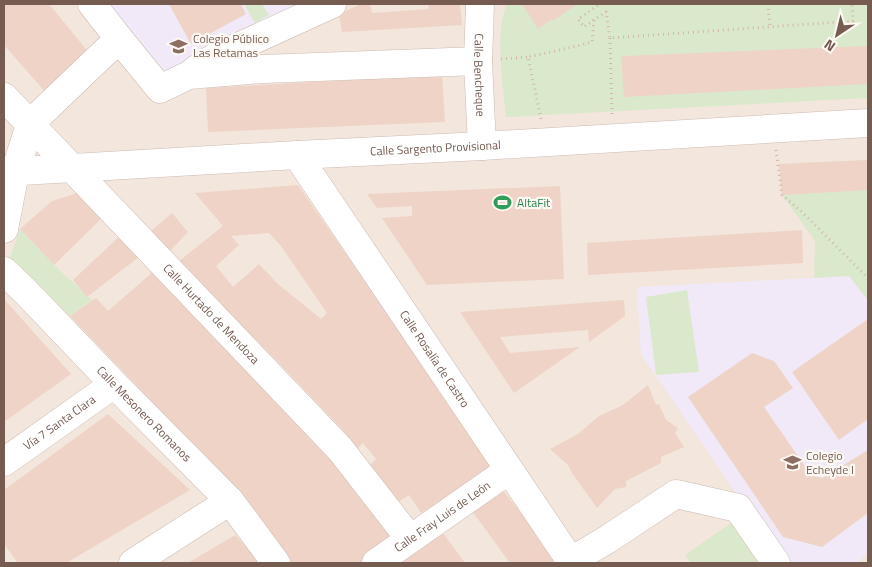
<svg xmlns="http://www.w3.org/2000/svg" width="872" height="567" viewBox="0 0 872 567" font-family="'Titillium Web',sans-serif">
  <rect width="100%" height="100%" fill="#fbf5ed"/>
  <path fill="#f3e6dc" d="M4,4H868V563H4Z"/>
  <path fill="#f1e9f8" d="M103,4H310L161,74Z
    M849,276L868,300V551L858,563H783L641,354L637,287Z"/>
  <path fill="#dae9cc" d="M244,4H262L269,15L255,23Z
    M507,4H868V98L506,117C503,84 494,34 507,4Z
    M868,160V300L849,276L814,278L815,241L782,195L779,164Z
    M20,229L54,265L92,300L70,316L10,258Z
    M687,290L699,372L656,375L646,297Z
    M737,519L768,563H691L685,555Z"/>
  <path fill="#efd3c7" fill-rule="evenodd" d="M4,4H49L90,54L47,94L4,45Z
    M169,4H241L246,14L191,44Z
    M361,4H370L372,13L429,9L428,4H460L462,25L342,32L339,14Z
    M522,4H577L553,21L552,19L538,29Z
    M868,46V84L624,97L621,56Z
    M442,75L445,122L208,132L206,88Z
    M868,160V190L782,195L779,164Z
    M298,185L490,462L488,473L421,513L409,495L398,502L370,465L376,459L363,443L358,448L337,424L274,358L178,262L223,226L195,193ZM269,233L281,246L327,313L321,319L278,284L259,264L233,287L216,266L239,245L231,236Z
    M560,186L564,279L427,285L382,218L412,216V206L377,208L367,194Z
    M81,192L105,215L54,265L20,229L52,201Z
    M172,213L188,232L169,252L151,231Z
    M802,230L803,263L588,275L587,243Z
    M122,234L144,253L87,297L73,280Z
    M155,270L340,464L393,532L391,544L360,563H291L236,490L70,316L96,298L108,311Z
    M4,299L71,374L4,422Z
    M624,300L625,316L589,342L588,330L500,337L510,353L580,347L514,393L460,312Z
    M868,319V419L839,440L792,372Z
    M752,353L774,361L793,388L764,407L811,475L822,478L868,450V513L822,547L783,537L688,397Z
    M648,385L656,405L659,404L666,420L678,428L675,433L684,447L661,457V463L626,481V487L615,489L597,508L572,473L568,465L550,449L578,434L599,416L623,405Z
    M108,414L190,490L66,563H18L4,544V490Z
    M502,489L560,563H510L472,511Z
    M443,533L465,563H400L436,537Z
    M235,535L261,563H188Z"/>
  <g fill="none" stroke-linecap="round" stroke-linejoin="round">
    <defs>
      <g id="minor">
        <path d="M92,4L120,40"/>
        <path id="s1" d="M480,4L478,61L482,146"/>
        <path d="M194,71L214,58L332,4"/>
        <path id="s2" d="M4,97L340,449L410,539"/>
        <path id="s3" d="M297,155L572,563"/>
        <path id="s4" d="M4,172L297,155L482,146L868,123"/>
        <path d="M4,229L15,172L30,125L37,117L106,51L120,40L160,89L189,75L263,69L478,61"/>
        <path id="s5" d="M4,271L25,291L114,384L230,501L276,563"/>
        <path id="s6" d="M4,462L114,384"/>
        <path d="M571,561L608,539L676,494L738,508L776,563"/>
        <path d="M133,563L230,501"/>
        <path id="s7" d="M376,563L509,470"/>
      </g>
    </defs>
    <use href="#minor" stroke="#cdbcb3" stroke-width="29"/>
    <path stroke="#d4b6a9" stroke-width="3" stroke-dasharray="1 4" stroke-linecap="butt" d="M768,4L770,27
      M594,20L584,27L578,19L600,4
      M610,38L612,115
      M501,59L528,57
      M541,119L528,57L577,46L592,42L594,20L606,12L610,38L853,21L852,4
      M776,150L782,195L801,211L866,276L868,274"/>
    <use href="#minor" stroke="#fff" stroke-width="28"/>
  </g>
  <defs>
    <symbol id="school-bare" viewBox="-9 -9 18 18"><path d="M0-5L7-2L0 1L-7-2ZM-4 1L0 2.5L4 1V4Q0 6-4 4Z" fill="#8d6e63" stroke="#fef9f4" stroke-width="2.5" paint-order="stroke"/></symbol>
    <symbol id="stadium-bare" viewBox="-9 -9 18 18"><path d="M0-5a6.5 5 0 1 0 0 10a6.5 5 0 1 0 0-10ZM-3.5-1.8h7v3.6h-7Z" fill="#2e9e5b" stroke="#fef9f4" stroke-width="2.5" paint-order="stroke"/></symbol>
  </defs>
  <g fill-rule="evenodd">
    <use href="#school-bare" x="166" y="34" width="25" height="25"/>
    <use href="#stadium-bare" x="490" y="190" width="25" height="25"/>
    <use href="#school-bare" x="780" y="450" width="25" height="25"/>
  </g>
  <g text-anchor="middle" stroke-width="4.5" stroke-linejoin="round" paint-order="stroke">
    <g font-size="12" fill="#785e54" stroke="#fef9f4" text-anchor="start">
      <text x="193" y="43">Colegio Público<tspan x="193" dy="14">Las Retamas</tspan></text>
      <text x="806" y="460">Colegio<tspan x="806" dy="14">Echeyde I</tspan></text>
    </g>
    <g font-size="12" fill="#765b51" stroke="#fef9f4">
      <text dy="4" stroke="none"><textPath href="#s1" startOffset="71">Calle Bencheque</textPath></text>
      <text dy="4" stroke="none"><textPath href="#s4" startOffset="432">Calle Sargento Provisional</textPath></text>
      <text dy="4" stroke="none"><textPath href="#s2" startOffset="300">Calle Hurtado de Mendoza</textPath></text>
      <text dy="4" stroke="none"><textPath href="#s3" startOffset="246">Calle Rosalía de Castro</textPath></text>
      <text dy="4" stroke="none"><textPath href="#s5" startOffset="200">Calle Mesonero Romanos</textPath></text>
      <text dy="4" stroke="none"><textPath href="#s6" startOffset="68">Vía 7 Santa Clara</textPath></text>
      <text dy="4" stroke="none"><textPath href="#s7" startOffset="81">Calle Fray Luis de León</textPath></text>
    </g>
    <g font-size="12" fill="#27864d" stroke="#fef9f4" text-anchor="start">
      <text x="517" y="207">AltaFit</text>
    </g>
  </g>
  <rect width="872" height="567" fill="none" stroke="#765b51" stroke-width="10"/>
  <g transform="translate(837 35) rotate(215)" stroke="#fef9f4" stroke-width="4" paint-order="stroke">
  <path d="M0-4L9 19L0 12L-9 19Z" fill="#765b51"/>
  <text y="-8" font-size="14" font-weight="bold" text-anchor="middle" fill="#765b51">N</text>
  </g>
</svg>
